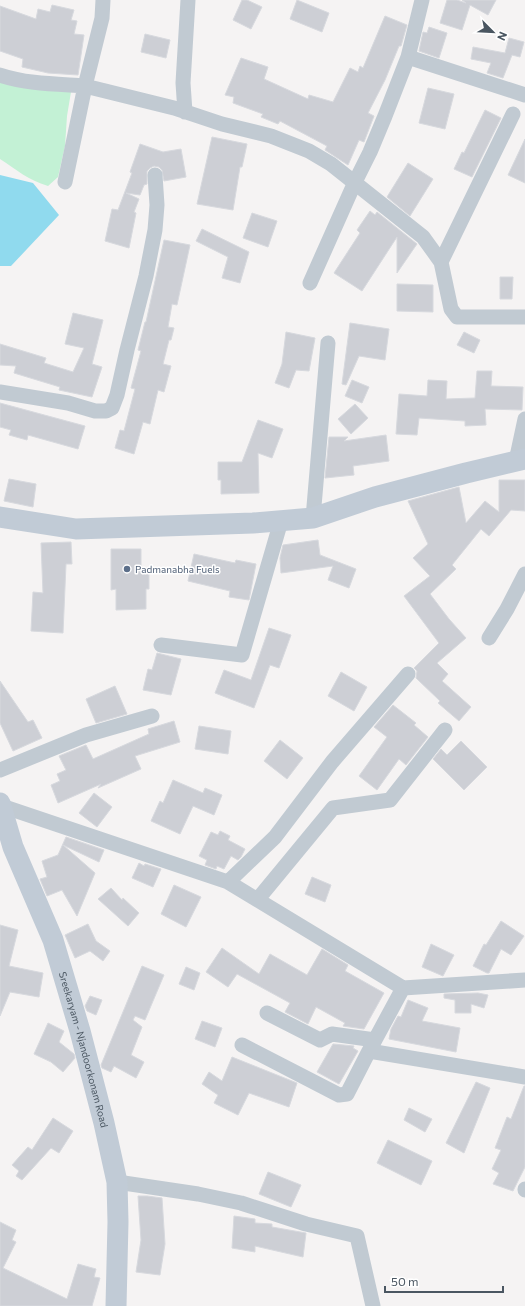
<svg xmlns="http://www.w3.org/2000/svg" width="525" height="1306" viewBox="0 0 525 1306" font-family="Commissioner,sans-serif">
  <rect width="100%" height="100%" fill="#f5f3f3"/>
  <path fill="#c3f1d5" d="M0,79L71,92L67,116L65,146L58,177L48,186C28,180 17,170 0,159Z"/>
  <path fill="#90daee" d="M0,175L33,183L59,215L11,266H0Z"/>
  <path fill="#cdcfd5" stroke="#d7d9de" d="M242,0H247L262,7L251,29L233,20Z
    M297,0L329,13L322,32L290,19Z
    M447,0H457L466,3L462,0H496L488,15L470,5L462,30L440,23Z
    M52,5L74,10L71,20L77,21L74,34L84,35L78,75L48,73L22,67L23,59L0,51V6L36,19L38,9L50,12Z
    M385,16L407,25L401,46H399L385,80L368,113L374,116L364,142L359,140L348,165L325,150L327,146L280,121L278,124L261,117L263,114L233,103L234,97L225,95L241,58L268,67L264,79L308,99L309,95L333,102L350,68L358,72L360,66L363,68Z
    M429,27L447,33L439,58L419,51L423,32L427,33Z
    M145,34L170,40L166,58L141,52Z
    M509,38L524,42L520,57L512,55L503,78L487,73L491,63L471,59L473,47L505,53Z
    M428,88L454,94L445,129L419,123Z
    M485,110L501,118L472,177L454,169L462,152L464,153Z
    M212,137L247,144L242,167H240L233,210L197,204Z
    M525,139V183L508,175Z
    M140,144L163,152L181,149L186,177L164,181L162,170L159,167L154,166L150,168L147,171V184L144,185L140,195L126,193L139,199L134,212L136,213L129,248L105,241L112,209L118,210L132,173L130,172Z
    M408,163L433,179L410,216L387,197Z
    M370,211L375,215L377,212L417,244L397,273V237L362,291L334,273L360,233L357,230Z
    M252,213L277,221L268,247L243,238Z
    M202,229L249,252L240,283L222,278L228,257L196,241Z
    M164,240L190,245L177,305L172,304L168,327L174,328L171,340H169L163,364L171,366L164,392L158,390L150,424L143,422L134,454L115,448L120,430L124,431L135,389L131,388L141,351L138,350L145,322H146Z
    M500,277H513L512,299H500Z
    M397,284L433,285V312L397,311Z
    M73,313L103,320L92,364L102,367L92,397L59,390L60,387L14,373L16,366L0,365V344L46,358L44,363L73,372L84,348L65,344Z
    M350,323L389,329L385,360L359,356L346,385L342,384Z
    M286,332L315,338L309,371L296,370L289,388L275,383L282,364Z
    M464,332L480,340L474,353L457,345Z
    M477,371H492L491,386L523,387L522,410L485,409L486,425L465,426V421L419,418L417,435L396,434L399,394L427,396L428,380L447,381L446,399L475,398Z
    M352,380L369,387L362,403L345,396Z
    M0,403L85,426L78,449L28,435L27,440L9,435L11,430L0,427Z
    M355,404L368,418L351,434L338,419Z
    M258,420L283,429L272,458L258,453L259,493L221,494V480H218V462H242Z
    M386,435L389,461L353,466L354,475L325,478L329,437H348L344,441Z
    M9,479L36,484L33,507L4,501Z
    M499,480H525V511L511,510L489,536L481,529L452,565L456,569L430,594L449,619L466,638L437,663L448,674L442,681L471,707L459,721L438,703L440,701L416,678L417,671L414,668L439,643L404,596L430,576L413,558L428,544L408,501L459,487L466,523L485,501L499,512Z
    M318,540L320,555L356,569L349,588L328,580L333,566L281,573L280,558L283,545Z
    M71,542L72,564H66L63,633L31,631L33,592L43,593L41,543Z
    M111,549H141V568H149V589H146V609L116,610V589L111,590Z
    M194,554L235,563L236,560L256,564L249,600L229,597L230,591L188,581Z
    M269,628L291,635L279,668L270,665L254,708L215,693L224,670L251,680Z
    M157,653L181,659L171,695L143,690L148,669L152,670Z
    M341,672L367,687L354,711L328,696Z
    M0,681L28,722L33,720L42,738L13,751L0,723Z
    M115,686L127,714L96,723L86,699Z
    M393,705L416,723L414,725L428,737L406,765L399,759L377,790L359,776L387,737L374,727Z
    M174,721L180,742L135,756L141,769L98,788L101,784L58,803L51,785L60,781L57,774L66,770L59,756L86,745L93,759L149,734L148,729Z
    M199,726L231,731L228,754L195,749Z
    M280,740L303,758L287,779L264,761Z
    M461,741L487,767L464,790L433,759L441,749L447,755Z
    M173,780L203,793L205,788L222,795L214,815L193,806L180,834L151,821L160,801L163,803Z
    M94,793L112,807L97,827L79,813Z
    M220,831L230,836L228,840L245,849L241,857L238,860L231,856L224,869L217,866L216,869L205,865L207,860L199,856L211,832L218,835Z
    M66,837L104,850L99,862L63,845L95,873L77,916L62,890L47,896L40,879L47,877L42,861L58,855Z
    M139,863L144,866L145,864L161,869L153,887L132,878Z
    M312,877L331,885L325,902L305,894Z
    M174,885L201,897L186,927L161,914Z
    M111,888L122,900L123,898L139,913L128,926L98,899Z
    M501,921L524,936L511,955L501,949L489,973H487L473,966L484,944L486,945Z
    M88,924L96,941L110,951L103,961L90,951L75,958L65,935Z
    M0,925L18,930L9,966L43,973L39,997L10,992L0,1016Z
    M431,944L454,955L443,976L422,967Z
    M222,948L259,974L270,954L307,975L322,949L348,965L345,971L384,993L364,1029L343,1026L345,1023L316,1007L308,1024L285,1012L290,1003L237,974L228,987L206,972Z
    M142,966L164,975L145,1020L135,1016L133,1020L142,1027L131,1055L144,1062L136,1078L114,1066L111,1072L102,1068L101,1065Z
    M186,967L200,973L194,990L179,984Z
    M478,993L488,995L484,1008L471,1004V1013H455V1000L444,998V994Z
    M90,996L102,1000L96,1015L87,1011L85,1006Z
    M408,1000L428,1008L422,1021L460,1028L456,1052L389,1039L391,1029L398,1016L401,1017Z
    M202,1021L222,1028L215,1047L195,1039Z
    M48,1023L64,1031L59,1042L74,1054L75,1058L63,1072L51,1062L34,1054Z
    M333,1044L354,1046L353,1048L358,1051L339,1084L317,1072Z
    M232,1057L297,1083L289,1107L249,1093L238,1115L214,1103L218,1095L202,1084L209,1072L222,1081Z
    M476,1082L490,1088L464,1153L446,1143Z
    M524,1086H525V1167L513,1191L493,1184L499,1173L492,1169L501,1150L495,1148L507,1117L511,1119Z
    M409,1108L432,1119L425,1132L404,1120Z
    M53,1118L73,1131L59,1153L51,1148L22,1180L16,1176L19,1171L12,1165L28,1147L32,1150Z
    M388,1140L432,1161L421,1185L377,1163Z
    M268,1172L301,1185L291,1207L259,1194Z
    M138,1196H147L162,1198L165,1244L160,1275L136,1272L141,1240Z
    M234,1216L255,1219V1223L272,1224V1227L306,1233L303,1257L255,1246V1252L232,1248Z
    M0,1222L16,1230L12,1240L16,1242L3,1268L67,1299L78,1264L96,1269L94,1277L100,1278L92,1306H0Z"/>
  <g fill="none" stroke-linecap="round" stroke-linejoin="round">
    <path stroke="#c1cad2" stroke-width="15" d="M408,57L525,95
      M0,75C27,84 56,84 85,86L102,18L103,0
      M185,112L183,83L188,0
      M65,182L85,86L174,108L222,124L271,136L309,151L331,164L423,237L441,262L451,309L457,317H525
      M441,262L513,114
      M310,283L355,182L370,152L385,116L408,57L422,0
      M0,392L68,403L95,411H106L112,408L117,395L127,350L146,276L155,230L157,205L155,175
      M516,461L525,419
      M313,518L328,343
      M489,638L507,609L525,574
      M161,645L242,655L281,521
      M0,770L86,735L152,716
      M2,806L228,882L403,988L369,1051L525,1077
      M228,882L275,837L332,762L408,674
      M258,899L333,808L390,800L445,730
      M403,988L525,980
      M267,1013L320,1040L332,1034L375,1040
      M242,1045L339,1095L347,1094L369,1051
      M117,1182L198,1194L241,1203L306,1224L357,1236L373,1306
      M525,1189V1190"/>
    <g stroke="#c1cbd6" stroke-width="21">
      <path d="M0,517L76,529L253,523L313,518L375,497L466,473L525,459"/>
      <path id="s1" d="M0,803L13,847L53,940L80,1031L104,1123L117,1182L118,1222L116,1306"/>
    </g>
  </g>
  <circle fill="#5c6f8a" stroke="#fff" stroke-width="1.5" cx="127" cy="569" r="4"/>
  <g text-anchor="middle" stroke-width="3" stroke-linejoin="round" paint-order="stroke">
    <g font-size="10" fill="#4e5e75" stroke="#fff" text-anchor="start">
      <text x="135" y="573">Padmanabha Fuels</text>
    </g>
    <g font-size="10" fill="#4a5661" stroke="#fff">
      <text dy="4" stroke="none"><textPath href="#s1" startOffset="261">Sreekaryam - Njandoorkonam Road</textPath></text>
    </g>
  </g>
  <g transform="translate(493 32) rotate(114)" stroke="#ffffff" stroke-width="3" paint-order="stroke">
  <path d="M0-3L7 15L0 10L-7 15Z" fill="#4a5661"/>
  <text y="-6" font-size="11" font-weight="bold" text-anchor="middle" fill="#4a5661">N</text>
  </g>
  <path d="M385 1286v6h118v-6" fill="none" stroke="#4a5661" stroke-width="2"/>
  <text x="391" y="1286" font-size="12" fill="#4a5661" stroke="#ffffff" stroke-width="3" paint-order="stroke">50 m</text>
</svg>
